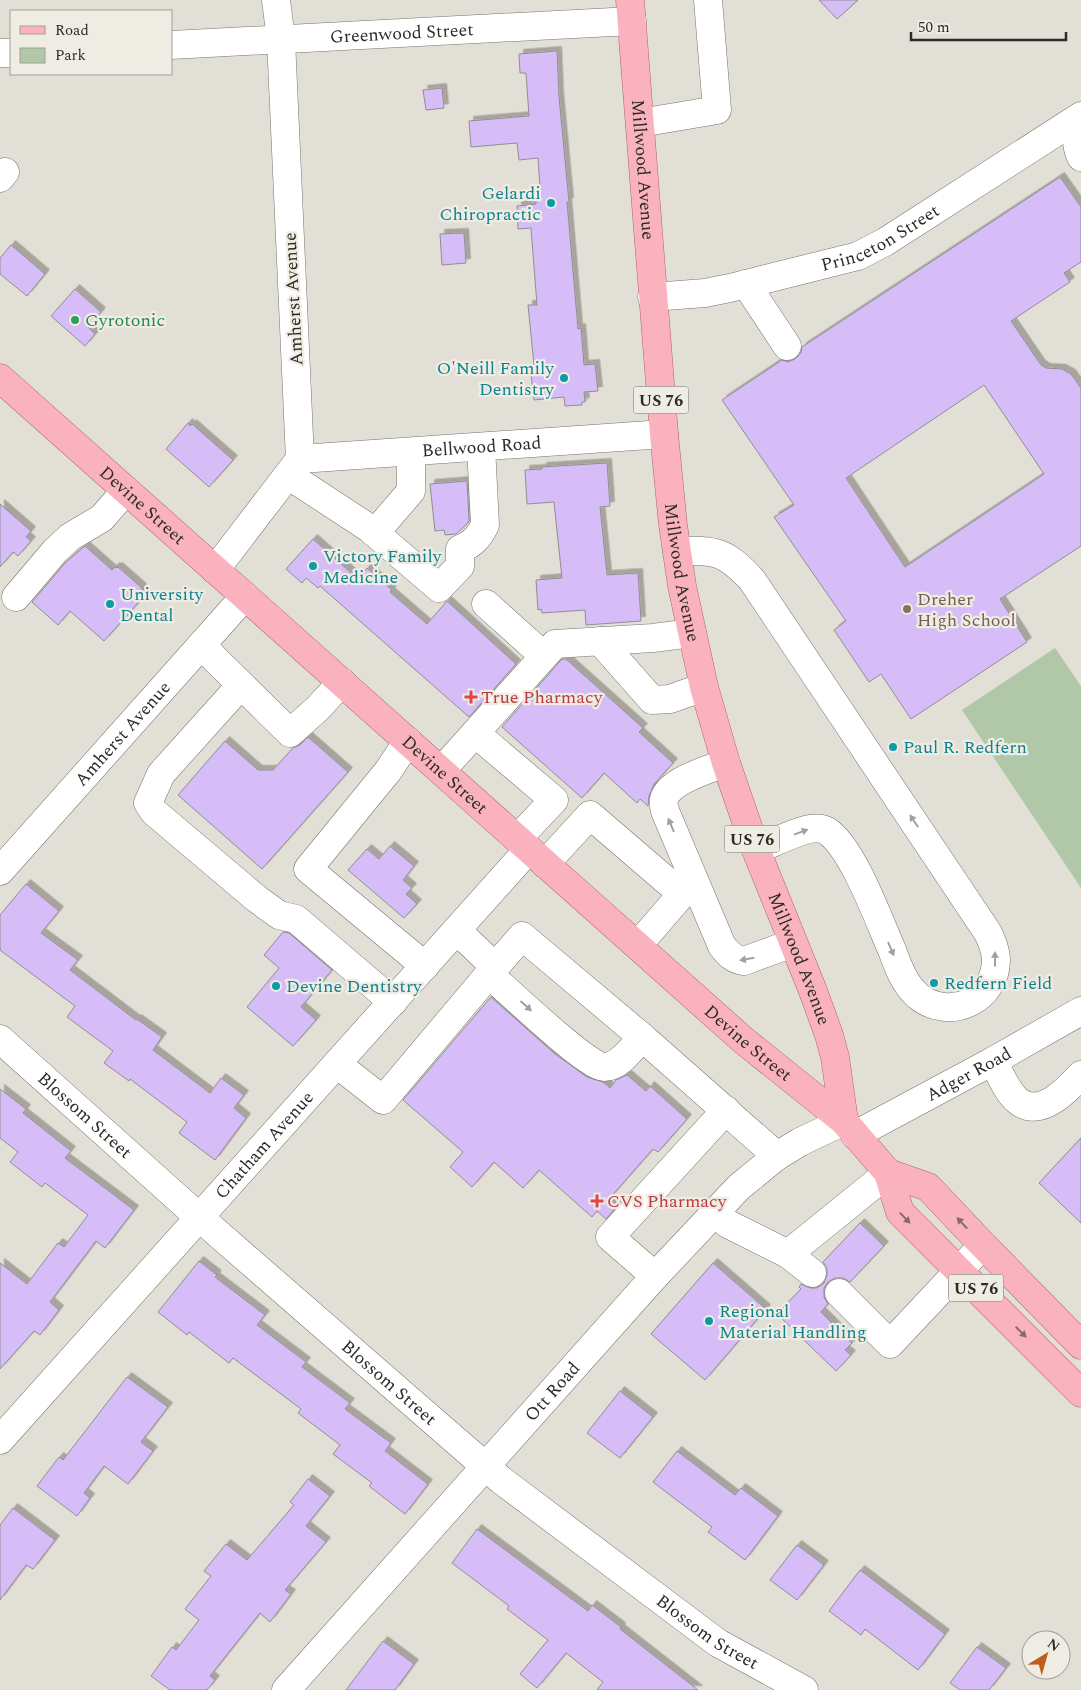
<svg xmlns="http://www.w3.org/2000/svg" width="1081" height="1690" viewBox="0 0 1081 1690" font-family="Spectral,serif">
  <defs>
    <filter id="shadow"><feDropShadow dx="4.5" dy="-4.5" stdDeviation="0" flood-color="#0004"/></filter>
  </defs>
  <rect width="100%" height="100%" fill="#e2dfd6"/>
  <path fill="#b1c8a8" d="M1055,648L1081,686V888L962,710Z"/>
  <path fill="#d7bdf7" stroke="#908d94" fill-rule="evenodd" filter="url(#shadow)" d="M819,0H858L837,19Z
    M557,51L559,97L569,202H567L578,329L581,328L584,365L595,364L598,391L584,392L585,402H582V405L565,406L564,397L534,400L530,366L534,365L528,305H537L531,228L518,229L517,206L536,204V200H541L538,158L519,160L517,143L471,147L469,121L529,116L526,73H520L519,54Z
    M442,88L444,108L426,110L423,90Z
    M1060,177L1081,207V262L1064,273L1070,282L1011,321L1041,365L1046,368L1062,369L1067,372L1071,374L1081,388V546L1000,599L1027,642L911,719L881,674L869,682L834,630L846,621L774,517L794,505L722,400L782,360L788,362L795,359L801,353L802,347ZM984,385L1044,474L905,567L846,478Z
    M464,233L466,263L442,265L440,234Z
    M11,245L45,274L27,296L0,274V258Z
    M75,289L101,312L88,327L95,334L85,346L51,316Z
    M188,423L190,426L192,424L233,460L209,487L166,449Z
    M607,463L610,506L600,507L607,575L638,573L641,621L586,625L585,610L542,613L541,609L538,610L536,580L562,578L554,502L527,504L525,470L542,469V467Z
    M467,481L469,521L467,524L456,534L445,535L444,530L435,531L430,484Z
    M0,504L31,531L26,537L31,541L18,556L13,552L0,567Z
    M313,539L358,579L367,568L392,590L390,592L427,624L447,601L516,664L469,717L320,586L318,588L306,578L302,583L286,569Z
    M85,546L112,570L115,567L117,568L118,567L142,588L141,590L146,594L104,641L70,611L58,625L32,602L66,562Z
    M562,659H566L643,728L639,732L673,763L654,784L649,796L648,806L640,799L637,803L604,773L582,798L502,727Z
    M308,737L348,772L262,869L178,795L225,741L258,770H273L293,748L300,745Z
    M390,846L414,866L403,880L412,888L406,894L417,904L404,918L348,870L367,849L379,859Z
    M26,884L59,911L41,933L78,960L70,970L136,1020L137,1019L162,1037L153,1050L210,1093L221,1078L244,1095L234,1108L246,1118L215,1160L179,1133L187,1122L130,1079L129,1081L104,1063L113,1051L67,1017L75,1006L0,950V915Z
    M283,932L289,933L332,970L301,1007L316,1020L293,1046L247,1007L279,968L264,955Z
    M491,997L555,1054L587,1077L603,1082L610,1088L616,1080L627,1075L646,1091L650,1086L687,1119L658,1152L653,1149L609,1199L617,1206L606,1219L597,1211L592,1217L539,1170L523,1188L494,1162L472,1187L450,1167L463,1152L403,1100Z
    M0,1089L26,1109L23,1113L71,1151L65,1158L134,1210L105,1248L96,1241L50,1302L59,1310L40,1335L34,1331L0,1369V1263L27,1284L58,1243L64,1247L88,1215L45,1183L42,1187L10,1162L18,1152L0,1138Z
    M1081,1138V1223L1039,1183Z
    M860,1223L884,1246L850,1282L843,1278H835L828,1282L824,1288V1297L828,1304L821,1312L852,1343L845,1350L851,1355L836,1371L777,1314L801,1289L799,1287L801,1284L810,1288H817L824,1283L827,1275V1268L823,1262Z
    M199,1261L217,1275L215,1277L265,1315L257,1325L306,1362L302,1367L350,1403L345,1409L391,1443L385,1451L428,1484L405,1514L369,1486L372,1483L333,1454L340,1445L298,1413L301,1409L233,1358L229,1363L189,1332L187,1335L158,1312Z
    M713,1263L766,1309L705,1380L651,1334Z
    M127,1377L168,1407L141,1442L153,1451L128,1484L104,1466L84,1493L90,1498L77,1516L37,1486L59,1457L63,1460Z
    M620,1391L653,1417L620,1458L587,1433Z
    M677,1451L735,1495L741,1488L778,1516L745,1560L708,1532L712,1527L653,1482Z
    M308,1479L330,1496L306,1526L326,1542L285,1590L291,1594L270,1622L260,1613L210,1676L215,1680L207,1690H170L151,1676L172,1647L176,1650L199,1620L185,1609L211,1576L204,1571L226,1544L247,1560L294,1505L290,1502Z
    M13,1508L55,1540L33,1569L26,1565L0,1600V1525Z
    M477,1529L588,1611L592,1605L621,1627L620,1629L698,1690H597L603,1682L566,1653L537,1688L520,1674L548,1640L507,1609L509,1606L452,1563Z
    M797,1545L824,1565L797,1600L770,1580Z
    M860,1570L945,1634L918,1670L865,1629L861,1635L829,1611Z
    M383,1641L414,1664L395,1690H346Z
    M977,1647L1006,1668L989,1690H960L950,1683Z"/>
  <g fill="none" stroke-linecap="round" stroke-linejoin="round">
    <defs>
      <g id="minor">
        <path id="s1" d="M171,45L632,21"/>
        <path d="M0,53H11"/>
        <path d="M1081,120C1076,133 1075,144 1081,157"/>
        <path d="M640,123L717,110L708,0"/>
        <path d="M0,178L5,172"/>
        <path d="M746,284L787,346"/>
        <path id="s2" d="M652,297L705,293L730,288L858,256L885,242L1081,116"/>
        <path id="s3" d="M300,459L664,434"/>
        <path d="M288,475L369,528L439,588L460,566V549C473,544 479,537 485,525L481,447"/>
        <path d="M375,533L411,491V452"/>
        <path d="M677,551C716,550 725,551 752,580L988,933C992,941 995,949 996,958C997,1000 950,1022 918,996C904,984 898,966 892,950C879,921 853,848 827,831C811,821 773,844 756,850"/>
        <path d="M215,570L300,459L281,40L276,0"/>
        <path d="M16,597L55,551L70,537L102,518L126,490"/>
        <path d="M486,604L544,656"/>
        <path d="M600,641L652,700L670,699L704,687"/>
        <path d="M202,644L213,657L290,733L317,709L342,682"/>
        <path d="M241,685L161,774L148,803L154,812L257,899L279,915L296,919L393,1002"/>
        <path d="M475,733L554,800L517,839"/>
        <path d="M408,741L388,771L308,869L425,966"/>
        <path d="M726,763C710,769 670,780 664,799C663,803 664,807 665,811L722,946C728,954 734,960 744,961L793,943"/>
        <path d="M441,771L555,644L653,638L692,633"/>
        <path d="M545,864L590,815L682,894L638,945"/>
        <path id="s4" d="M0,871L245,596"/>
        <path d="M495,967L522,936L642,1037L777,1156"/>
        <path d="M489,974C506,989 589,1068 604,1067C620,1067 633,1047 642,1037"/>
        <path id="s5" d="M0,1039L200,1218L501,1480L718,1643L804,1690"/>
        <path d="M993,1061C1000,1074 1007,1092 1018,1101C1040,1119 1067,1090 1081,1075"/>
        <path d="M337,1064L383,1100L495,967L467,940L455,932"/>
        <path id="s6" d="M855,1135L993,1061L1081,1011"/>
        <path d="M714,1212L728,1224L788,1254L888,1173"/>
        <path d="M788,1254L812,1273"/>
        <path d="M655,1276L610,1237L726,1110"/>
        <path d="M839,1293L890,1344L983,1245"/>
        <path id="s7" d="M0,1440L529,849"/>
        <path id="s8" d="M286,1690L655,1276L739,1187L777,1156L800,1142L844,1121"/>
      </g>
      <g id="major">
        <path id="s9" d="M630,0L664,434L673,525L682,586L704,687L726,763L756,850L813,991L829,1035L835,1057L844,1121"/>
        <path id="s10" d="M0,378L743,1040L844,1121L888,1173L900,1212L1081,1393"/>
        <path d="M888,1173L928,1187L983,1245L1081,1345"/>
      </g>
    </defs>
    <use href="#minor" stroke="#76746c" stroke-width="29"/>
    <use href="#major" stroke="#af636d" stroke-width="29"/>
    <use href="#minor" stroke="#fff" stroke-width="28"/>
    <use href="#major" stroke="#fab3be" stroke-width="28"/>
  </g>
  <defs><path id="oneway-solid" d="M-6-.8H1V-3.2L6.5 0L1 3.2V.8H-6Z" transform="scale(1.25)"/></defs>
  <g fill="#a0a09e">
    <use href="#oneway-solid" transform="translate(914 821) rotate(-124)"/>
    <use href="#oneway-solid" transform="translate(671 825) rotate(-113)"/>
    <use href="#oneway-solid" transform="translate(801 832) rotate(-20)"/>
    <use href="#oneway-solid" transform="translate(891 949) rotate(67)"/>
    <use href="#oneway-solid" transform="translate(747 959) rotate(170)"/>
    <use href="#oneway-solid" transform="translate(995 959) rotate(-90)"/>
    <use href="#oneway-solid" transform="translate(526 1006) rotate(42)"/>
  </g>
  <g fill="#89686b">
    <use href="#oneway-solid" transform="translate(905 1218) rotate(46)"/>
    <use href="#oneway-solid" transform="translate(962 1223) rotate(-133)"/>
    <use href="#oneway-solid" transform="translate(1021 1332) rotate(45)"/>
  </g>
  <g fill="#0f9aa8" stroke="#efece3" stroke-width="2">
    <circle cx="551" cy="203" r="5"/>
    <circle cx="564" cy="378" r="5"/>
    <circle cx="313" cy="566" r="5"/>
    <circle cx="110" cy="604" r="5"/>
    <circle cx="893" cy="747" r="5"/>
    <circle cx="934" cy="983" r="5"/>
    <circle cx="276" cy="986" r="5"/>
    <circle cx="709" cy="1321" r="5"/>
  </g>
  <circle fill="#2e9e5b" stroke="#efece3" stroke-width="2" cx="75" cy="320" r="5"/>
  <circle fill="#8d6e63" stroke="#efece3" stroke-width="2" cx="907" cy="609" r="5"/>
  <g fill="#e0444e" stroke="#efece3" stroke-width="2">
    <path d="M468.5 689.5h5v5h5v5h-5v5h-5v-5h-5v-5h5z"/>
    <path d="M594.5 1193.5h5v5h5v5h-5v5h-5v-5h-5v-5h5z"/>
  </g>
  <g text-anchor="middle" stroke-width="4.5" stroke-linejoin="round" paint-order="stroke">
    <g fill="#efece3" stroke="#66655f" stroke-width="1">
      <rect x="633.5" y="386.5" width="55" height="27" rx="4"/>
      <rect x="724.5" y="825.5" width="55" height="27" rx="4"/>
      <rect x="948.5" y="1274.5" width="55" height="27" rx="4"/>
    </g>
    <g font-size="16" font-weight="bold" fill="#2c2b27">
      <text x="661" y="406">US 76</text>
      <text x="752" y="845">US 76</text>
      <text x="976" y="1294">US 76</text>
    </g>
    <g font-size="18" fill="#2c2b27" stroke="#efece3">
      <text dy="6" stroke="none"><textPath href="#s1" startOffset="231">Greenwood Street</textPath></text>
      <text dy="6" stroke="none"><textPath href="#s9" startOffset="170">Millwood Avenue</textPath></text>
      <text dy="6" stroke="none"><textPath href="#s2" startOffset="238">Princeton Street</textPath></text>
      <text transform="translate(293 299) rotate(-93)" y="6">Amherst Avenue</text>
      <text dy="6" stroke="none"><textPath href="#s3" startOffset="182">Bellwood Road</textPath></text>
      <text dy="6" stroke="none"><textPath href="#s10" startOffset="191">Devine Street</textPath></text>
      <text dy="6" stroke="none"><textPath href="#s9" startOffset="575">Millwood Avenue</textPath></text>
      <text dy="6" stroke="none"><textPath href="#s4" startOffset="184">Amherst Avenue</textPath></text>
      <text dy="6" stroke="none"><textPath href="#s10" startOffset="596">Devine Street</textPath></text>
      <text dy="6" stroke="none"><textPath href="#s9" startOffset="980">Millwood Avenue</textPath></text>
      <text dy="6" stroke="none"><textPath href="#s10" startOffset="1001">Devine Street</textPath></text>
      <text dy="6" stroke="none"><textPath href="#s6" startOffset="129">Adger Road</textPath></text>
      <text dy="6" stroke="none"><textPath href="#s5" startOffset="114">Blossom Street</textPath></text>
      <text dy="6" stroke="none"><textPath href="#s7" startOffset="396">Chatham Avenue</textPath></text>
      <text dy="6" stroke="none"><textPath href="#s5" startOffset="519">Blossom Street</textPath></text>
      <text dy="6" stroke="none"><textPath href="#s8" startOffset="400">Ott Road</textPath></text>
      <text dy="6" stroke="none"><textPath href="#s5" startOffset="924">Blossom Street</textPath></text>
    </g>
    <g font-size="18" fill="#0d838f" stroke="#efece3" text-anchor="start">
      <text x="541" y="199" text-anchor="end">Gelardi<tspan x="541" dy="21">Chiropractic</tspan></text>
      <text x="554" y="374" text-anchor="end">O'Neill Family<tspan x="554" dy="21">Dentistry</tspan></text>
      <text x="323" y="562">Victory Family<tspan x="323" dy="21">Medicine</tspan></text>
      <text x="120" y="600">University<tspan x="120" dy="21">Dental</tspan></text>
      <text x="903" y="753">Paul R. Redfern</text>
      <text x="944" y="989">Redfern Field</text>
      <text x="286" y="992">Devine Dentistry</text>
      <text x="719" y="1317">Regional<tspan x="719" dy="21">Material Handling</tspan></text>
    </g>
    <g font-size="18" fill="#27864d" stroke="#efece3" text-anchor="start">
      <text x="85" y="326">Gyrotonic</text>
    </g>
    <g font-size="18" fill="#785e54" stroke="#efece3" text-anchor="start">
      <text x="917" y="605">Dreher<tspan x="917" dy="21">High School</tspan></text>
    </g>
    <g font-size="18" fill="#be3a42" stroke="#efece3" text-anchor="start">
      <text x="481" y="703">True Pharmacy</text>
      <text x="607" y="1207">CVS Pharmacy</text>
    </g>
  </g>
  <rect x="10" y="10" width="162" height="65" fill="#efece3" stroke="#a19f98"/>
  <rect x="20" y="26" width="25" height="8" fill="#fab3be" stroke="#a19f98"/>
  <text x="55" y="35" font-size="15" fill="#2c2b27">Road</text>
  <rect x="20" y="48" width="25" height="15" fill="#b1c8a8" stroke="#a19f98"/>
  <text x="55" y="60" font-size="15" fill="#2c2b27">Park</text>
  <g transform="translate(1046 1655) rotate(37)"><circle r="24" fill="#efece3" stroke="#a19f98"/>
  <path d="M0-4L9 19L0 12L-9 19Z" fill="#be5d1e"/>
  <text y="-8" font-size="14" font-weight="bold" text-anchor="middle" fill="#2c2b27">N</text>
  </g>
  <path d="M911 32v8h155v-8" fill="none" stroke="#2c2b27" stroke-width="2.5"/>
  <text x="918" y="32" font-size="15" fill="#2c2b27" stroke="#efece3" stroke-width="4" paint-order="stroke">50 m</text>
</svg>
